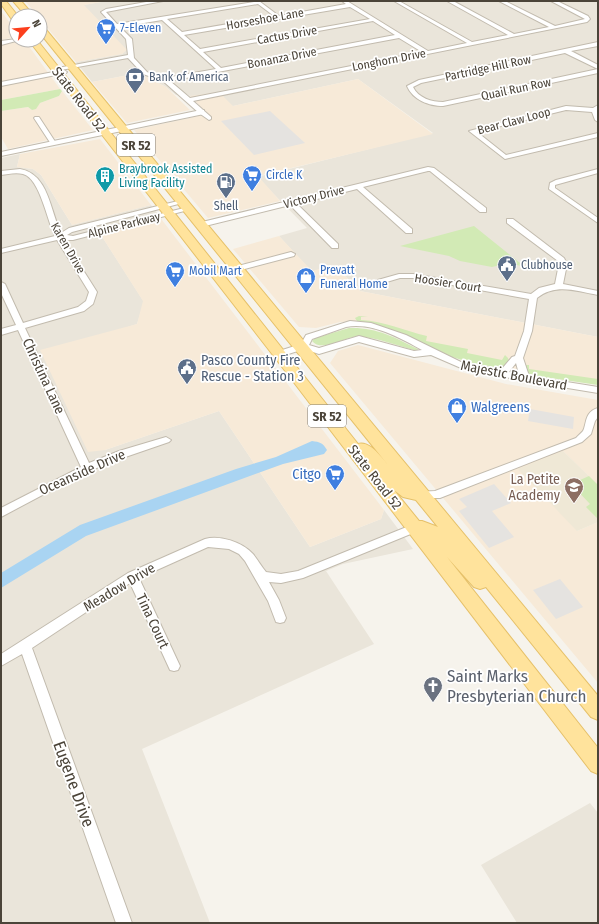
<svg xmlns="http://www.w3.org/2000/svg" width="599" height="924" viewBox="0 0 599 924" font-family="'Fira Sans Condensed',sans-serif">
  <rect width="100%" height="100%" fill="#f6f3ec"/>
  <path fill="#eae5da" d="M107,1H598V337L360,291L334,265L312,272L279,236L307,228L257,177L433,133L358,79L233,106L198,97L190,96L185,93L176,95L166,87L139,73L92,82L76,62L122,54L126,50L83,5Z
    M20,154L17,167L33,169L41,175L72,225L151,205L162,220L101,235L144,302L137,324L122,329L105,450L219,411L310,547L381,519L384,510L413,549L343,564L326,571L374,644L142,749L210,923H1V158Z
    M590,803L598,813V923H517L481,865Z"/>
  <path fill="#f7ead8" d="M25,1H107L84,5L127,50L122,54L76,62L40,19V16H38Z
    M1,11L16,31V37L1,40Z
    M25,41L60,89L1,100V45Z
    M139,73L166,87L190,110L127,123L92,82Z
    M358,79L433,134L258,176L280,201L208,218L134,130L208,114L190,96L219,92L233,106Z
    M62,91L93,130L8,149L1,137V111L28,107L32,110L40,103L59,96Z
    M100,139L151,205L72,225L41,175L33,169L17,167L20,154Z
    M162,220L384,510L381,519L310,547L219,411L105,450L88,452L40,350L137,324L143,301L101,235Z
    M279,236L312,271L334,265L360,291L598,337V383L529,373L473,362L383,324L361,321L340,322L316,328L299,327L233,249Z
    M358,345L506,384L598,400V485L563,451L577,531L598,522V683L330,363L338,351Z"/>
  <path fill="#efe8d6" d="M563,451L598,485V522L577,531L518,469Z"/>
  <path fill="#d2eab5" d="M60,89L62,91L59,96L40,103L36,109L32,110L28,107L1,111V100Z
    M474,226L525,267L509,263L492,267L460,261L449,256L400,246Z
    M359,316L368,317H361V320C384,321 405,331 427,336L426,341L468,349L467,353L502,360L505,355L508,358L509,362L504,367L499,368L468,362L446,355L387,328L357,321L355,318Z
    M349,328C376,327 394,337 418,349L417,351C398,346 371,335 353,337C342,339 321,352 312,341L315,338Z
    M525,365H529V369L598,379V385L530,375L526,373Z
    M589,476L598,485V519L586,507L590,504L571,484Z"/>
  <path fill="#e5e3e0" d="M270,111L305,143L254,155L221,121Z
    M530,409L574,417L573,429L528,421Z
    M494,484L511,503L492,511L514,537L489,548L459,511L467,507L459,499Z
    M560,579L583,607L556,619L533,590Z"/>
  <path fill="#a9d4f2" d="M312,441C320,442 323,443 327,450L324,454L283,464L86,536L1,588V573L80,525L236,469L276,457Z"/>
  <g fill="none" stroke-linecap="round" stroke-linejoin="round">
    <defs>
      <path id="minor" d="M152,1H163L106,12L117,24L254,2V1H259L279,16L346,4L342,1H347L428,51L467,43L394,1H399L472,42L508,35L447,1H453L514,34L549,27L499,1H505L555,26L585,19L551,1H557L588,16L590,19L587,22L193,101L211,117V119L209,120L199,113L163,81L143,74L128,58L55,71L52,69L128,55L126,39L101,12L106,9ZM258,4L274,16L182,32L167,19ZM350,7L370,19L200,49L184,35ZM162,20L216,69L165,78L155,76L147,72L134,58L132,39L120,27ZM373,21L395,35L221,68L203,52ZM399,38L422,52L190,98L170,81Z
        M16,39V40H20L1,45V41Z
        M598,42V46L571,51L598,65V69L565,53L421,83L413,87C418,98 432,102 443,102L598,69V73L443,106C429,106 413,100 407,86L419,80Z
        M64,70L67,72L66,73L1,86V82Z
        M598,105V122L595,120L592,112L566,110L477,132L506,155L598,133V137L505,159L469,131L566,106L593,108Z
        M35,117H39L56,143L55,144H51L34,118Z
        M428,167L434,168L486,208V212H480L430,171H428L363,187L412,229V233H406L357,189L297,204L338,244V248H332L290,205L201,227L197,225L198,223Z
        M20,169C49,174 50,211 61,233L69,228L182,200L186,202L72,232L67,235L73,236L188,207L192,209L73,240H64L97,292L93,304L84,311L25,328L89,463L119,451L166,437L171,440L169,442L105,464L65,483L1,517V508L81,467L18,330L1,335V329L16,325L1,293V282L5,284L23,323L78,307L86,301L89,292L57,240L1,253V249L55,236C47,221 40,178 23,174C16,172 8,174 1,175V171Z
        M598,169V173L555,185V188L598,218V223L549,189L550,183L556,180Z
        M507,219H513L564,258L567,264L563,284L598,291V295C576,291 556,283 537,298L532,331L523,358L529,376L598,387V393L525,381L461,368L431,355L414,357L359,342L319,354L304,349L279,357L275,354L276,352L301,344L306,335L350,321L371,323L406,335L463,363L501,370L512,357L515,356L524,331L529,299L413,278H400L363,289L359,287L360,285L399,274H413L531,294L539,288L555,284L559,264L558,261L507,223ZM346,327C372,322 400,338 422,350L414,351L359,336L319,348L309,345L312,339ZM516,363L519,374L509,372Z
        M291,252L295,254L294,256L237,271L233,269L234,267Z
        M598,408V417L595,421L591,434L582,442L440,498H417L416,495L417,492L435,491L576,438C578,436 581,433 583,431C587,424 584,412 598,408Z
        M414,524L418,525L419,528L418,531L303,578L281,583L269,582L279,600L286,618L284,622L280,623L276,622L268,601L245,561L239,554L229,549L208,547L139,578L180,666L178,670L174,671L170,670L130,583L32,648L132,923H116L22,654L1,666V654L128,573L205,539C220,535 242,542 253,554C258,560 261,566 266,572L281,574L298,571Z"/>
      <path id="tertiary" d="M201,110H204V114L1,156V152Z"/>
      <path id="primary" d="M1,1H6L18,16H16V21H13L1,4Z
        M13,1H21L34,16H26Z
        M40,26H43L598,696V720L591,717L486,587L480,589L474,587L447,557L598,748V774L591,771L276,359L30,42L29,40H37L358,444C370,441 380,456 388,465L40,33ZM394,490L403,497L416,500L438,527L422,521H419Z"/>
    </defs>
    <use href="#minor" stroke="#c2bbae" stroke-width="2"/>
    <use href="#tertiary" stroke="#c2bbae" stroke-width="2"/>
    <use href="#primary" stroke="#e6c16a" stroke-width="2"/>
    <use href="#minor" fill="#fff" fill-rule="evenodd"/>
    <use href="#tertiary" fill="#fff" fill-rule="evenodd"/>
    <use href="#primary" fill="#ffe39c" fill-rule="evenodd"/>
  </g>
  <defs>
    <symbol id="supermarket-pin" viewBox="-11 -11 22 30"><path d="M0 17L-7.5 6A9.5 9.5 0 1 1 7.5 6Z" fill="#3f7fe0" stroke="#fff"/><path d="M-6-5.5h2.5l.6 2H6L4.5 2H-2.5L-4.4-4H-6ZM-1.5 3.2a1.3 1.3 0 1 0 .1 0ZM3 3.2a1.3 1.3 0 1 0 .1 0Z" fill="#fff"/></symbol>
    <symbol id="bank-pin" viewBox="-11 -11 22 30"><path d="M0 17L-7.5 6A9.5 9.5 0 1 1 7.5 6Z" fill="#5c6f8a" stroke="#fff"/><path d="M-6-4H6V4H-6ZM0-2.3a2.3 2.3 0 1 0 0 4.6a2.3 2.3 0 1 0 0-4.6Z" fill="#fff"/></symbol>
    <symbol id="building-pin" viewBox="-11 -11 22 30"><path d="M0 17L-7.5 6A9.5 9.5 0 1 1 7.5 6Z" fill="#0f9aa8" stroke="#fff"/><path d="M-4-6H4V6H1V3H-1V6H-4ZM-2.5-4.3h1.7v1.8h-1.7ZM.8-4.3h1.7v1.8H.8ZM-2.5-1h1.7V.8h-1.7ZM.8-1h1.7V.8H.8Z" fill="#fff"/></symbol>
    <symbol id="fuel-pin" viewBox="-11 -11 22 30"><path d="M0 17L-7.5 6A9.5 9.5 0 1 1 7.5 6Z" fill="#5c6f8a" stroke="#fff"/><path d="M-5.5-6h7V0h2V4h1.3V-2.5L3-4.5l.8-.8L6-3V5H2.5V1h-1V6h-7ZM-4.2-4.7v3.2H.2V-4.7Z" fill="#fff"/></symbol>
    <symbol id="civic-pin" viewBox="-11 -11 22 30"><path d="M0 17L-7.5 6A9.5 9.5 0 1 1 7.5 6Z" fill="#5c6f8a" stroke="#fff"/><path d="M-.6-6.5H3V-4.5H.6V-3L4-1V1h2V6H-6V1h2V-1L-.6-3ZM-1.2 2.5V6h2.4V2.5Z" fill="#fff"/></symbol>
    <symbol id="shop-pin" viewBox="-11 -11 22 30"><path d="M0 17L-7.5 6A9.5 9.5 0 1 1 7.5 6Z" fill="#3f7fe0" stroke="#fff"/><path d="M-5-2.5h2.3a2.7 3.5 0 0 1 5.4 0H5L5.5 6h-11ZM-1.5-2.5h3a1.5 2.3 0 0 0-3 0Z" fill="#fff"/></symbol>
    <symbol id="school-pin" viewBox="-11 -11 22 30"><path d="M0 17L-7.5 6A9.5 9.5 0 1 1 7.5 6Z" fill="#8d6e63" stroke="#fff"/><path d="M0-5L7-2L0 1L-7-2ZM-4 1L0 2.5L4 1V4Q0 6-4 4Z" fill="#fff"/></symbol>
    <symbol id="church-pin" viewBox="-11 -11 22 30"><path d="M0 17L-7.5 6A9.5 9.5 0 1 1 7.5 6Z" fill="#6b7280" stroke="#fff"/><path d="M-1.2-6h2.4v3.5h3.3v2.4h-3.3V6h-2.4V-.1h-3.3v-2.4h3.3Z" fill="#fff"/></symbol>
  </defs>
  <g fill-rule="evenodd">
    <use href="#supermarket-pin" x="95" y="17" width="22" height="30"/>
    <use href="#bank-pin" x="124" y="66" width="22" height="30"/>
    <use href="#supermarket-pin" x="241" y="164" width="22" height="30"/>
    <use href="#building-pin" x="94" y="165" width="22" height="30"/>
    <use href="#fuel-pin" x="215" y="171" width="22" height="30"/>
    <use href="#civic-pin" x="496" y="254" width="22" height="30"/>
    <use href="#supermarket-pin" x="164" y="260" width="22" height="30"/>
    <use href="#shop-pin" x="295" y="266" width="22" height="30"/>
    <use href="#civic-pin" x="176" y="357" width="22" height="30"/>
    <use href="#shop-pin" x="446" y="396" width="22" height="30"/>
    <use href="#supermarket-pin" x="324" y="463" width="22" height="30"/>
    <use href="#school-pin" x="563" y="476" width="22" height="30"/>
    <use href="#church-pin" x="422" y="675" width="22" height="30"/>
  </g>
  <g text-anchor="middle" stroke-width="3.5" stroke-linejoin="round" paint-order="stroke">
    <g font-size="12" fill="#4b4439" stroke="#fff">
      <text transform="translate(265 19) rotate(-10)" y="4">Horseshoe Lane</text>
      <text transform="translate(287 35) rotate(-10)" y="4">Cactus Drive</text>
      <text transform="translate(282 58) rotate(-11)" y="4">Bonanza Drive</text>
      <text transform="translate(389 60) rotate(-11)" y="4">Longhorn Drive</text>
      <text transform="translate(488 68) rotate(-12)" y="4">Partridge Hill Row</text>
      <text transform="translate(516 89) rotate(-12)" y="4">Quail Run Row</text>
      <text transform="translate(514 121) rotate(-15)" y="4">Bear Claw Loop</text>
      <text transform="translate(314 197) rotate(-14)" y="4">Victory Drive</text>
      <text transform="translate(124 225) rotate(-14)" y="4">Alpine Parkway</text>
      <text transform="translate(68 248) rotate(60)" y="4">Karen Drive</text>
      <text transform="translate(448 283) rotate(9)" y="4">Hoosier Court</text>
    </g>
    <g font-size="12" fill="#366cbe" stroke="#fff" text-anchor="start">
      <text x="120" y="32">7-Eleven</text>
      <text x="266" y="179">Circle K</text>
      <text x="320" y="274">Prevatt<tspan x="320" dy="14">Funeral Home</tspan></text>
      <text x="189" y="275">Mobil Mart</text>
    </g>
    <g font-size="12" fill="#4e5e75" stroke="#fff" text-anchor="start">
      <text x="149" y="81">Bank of America</text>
      <text x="226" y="210" text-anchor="middle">Shell</text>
      <text x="521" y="269">Clubhouse</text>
    </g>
    <g font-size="12" fill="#0d838f" stroke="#fff" text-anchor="start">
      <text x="119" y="173">Braybrook Assisted<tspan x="119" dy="14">Living Facility</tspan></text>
    </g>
    <g fill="#fff" stroke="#817c74" stroke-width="1">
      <rect x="117" y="134" width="38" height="22" rx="3"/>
      <rect x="308" y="405" width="38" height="22" rx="3"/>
    </g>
    <g font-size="13" font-weight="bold" fill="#4b4439">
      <text x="136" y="150">SR 52</text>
      <text x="327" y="421">SR 52</text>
    </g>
    <g font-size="14" fill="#4b4439" stroke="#fff">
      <text transform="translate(79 99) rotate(52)" y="5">State Road 52</text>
      <text transform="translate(514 375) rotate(11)" y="5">Majestic Boulevard</text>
      <text transform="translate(44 376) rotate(65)" y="5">Christina Lane</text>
      <text transform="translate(82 472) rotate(-24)" y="5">Oceanside Drive</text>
      <text transform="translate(375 477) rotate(52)" y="5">State Road 52</text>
      <text transform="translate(119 587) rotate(-31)" y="5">Meadow Drive</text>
      <text transform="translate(153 621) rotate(65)" y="5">Tina Court</text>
    </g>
    <g font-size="14" fill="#4e5e75" stroke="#fff" text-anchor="start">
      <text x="201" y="365">Pasco County Fire<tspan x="201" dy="16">Rescue - Station 3</tspan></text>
    </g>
    <g font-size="14" fill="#366cbe" stroke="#fff" text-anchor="start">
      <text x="471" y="412">Walgreens</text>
      <text x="321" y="479" text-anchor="end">Citgo</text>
    </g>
    <g font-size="14" fill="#785e54" stroke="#fff" text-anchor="end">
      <text x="560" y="484">La Petite<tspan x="560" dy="16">Academy</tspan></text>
    </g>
    <g font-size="17" fill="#5b616d" stroke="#fff" text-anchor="start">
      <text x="447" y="682">Saint Marks<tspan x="447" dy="20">Presbyterian Church</tspan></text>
    </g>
    <g font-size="17" fill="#4b4439" stroke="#fff">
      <text transform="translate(74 784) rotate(70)" y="6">Eugene Drive</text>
    </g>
  </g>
  <rect width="599" height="924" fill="none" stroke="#4b4439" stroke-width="4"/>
  <g transform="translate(28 28) rotate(63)"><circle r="19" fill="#ffffff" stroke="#b7b4b0"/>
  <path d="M0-3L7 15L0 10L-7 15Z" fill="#fc3f1d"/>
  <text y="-6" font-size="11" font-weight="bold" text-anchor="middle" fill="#4b4439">N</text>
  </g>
</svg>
